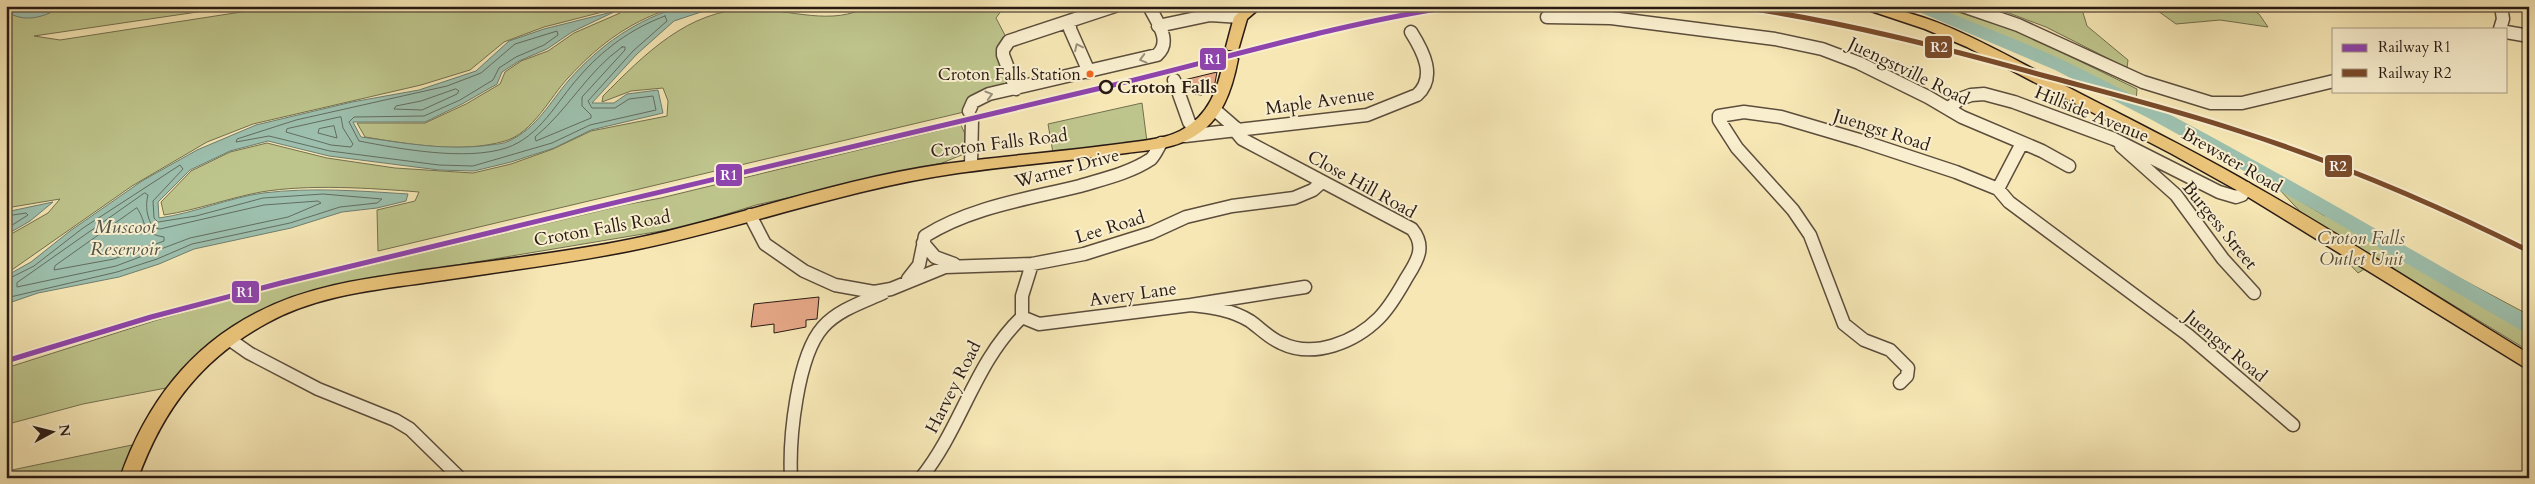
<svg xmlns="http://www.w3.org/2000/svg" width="2535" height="484" viewBox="0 0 2535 484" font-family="Cardo,serif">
  <rect width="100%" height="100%" fill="#f6e7b5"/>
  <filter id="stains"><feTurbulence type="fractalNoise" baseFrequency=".004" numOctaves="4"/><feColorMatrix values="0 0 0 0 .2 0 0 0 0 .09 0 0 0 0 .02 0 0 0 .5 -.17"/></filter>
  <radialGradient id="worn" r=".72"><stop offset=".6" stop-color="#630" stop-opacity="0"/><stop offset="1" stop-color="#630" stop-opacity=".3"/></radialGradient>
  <path fill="#bec58c" stroke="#737050" d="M6,6H238L34,36L60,40L254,10L256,6H679C633,19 600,43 568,78C550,97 533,133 505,141C460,154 409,144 365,137L357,123H425L466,104L500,84L505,72L521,61L548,51L574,33L620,13L618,8L544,27L504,42L470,70L421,85L253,124L207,142L132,186L6,274V237L48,213L60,199L6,208Z
    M868,6H1006L1000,8L1001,11L996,18L1007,39L1009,87L971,96L964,112L378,251L377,210L415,201L419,192C371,188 308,184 261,192C229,198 197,210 164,215L161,202L191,171L230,152L267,143L327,158L395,168L473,173L511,164L553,149L591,131L667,116L668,101L663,88L631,91L602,102L603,96C644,55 688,9 751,9C789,9 833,27 868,6Z
    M1924,6H1940L2022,33L2137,89L2136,102C2069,64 1997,31 1924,6Z
    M1990,6H2081L2087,26L2128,60L2127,68L2046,27Z
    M2151,6H2245L2259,14L2268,27L2220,20L2176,24Z
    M1142,103L1147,142L1053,153L1048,124Z
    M961,125L965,134L964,154L942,163L756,205L685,227L326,287L269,308L185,370L166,388L83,404L12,423L6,429V368L157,320L254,293L624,205L661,198Z
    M2277,187L2325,216L2332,210L2529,315V351L2379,260L2358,273Z
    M132,445L120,478H6V462L12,470Z"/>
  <path fill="#9dc0ae" stroke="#6e7e70" d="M6,6H62C46,17 24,24 6,11Z
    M682,6H719L674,21L637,54L592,103H614L627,94L658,90L663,113L591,130L554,148L511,162L474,171L439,170L329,156L268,141L230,151L190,170L158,202L159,218C195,213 228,198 263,193C312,187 360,191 408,194L406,201L377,208L342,212L291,228L194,249L159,264L119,277L38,293L6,304V276L31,262L70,231L142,181L197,150L256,125L352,102L419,90L476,71L509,41L544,29L616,11L572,32L547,49L519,61L502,72L497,84L462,104L425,122H353L361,137C404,143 447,151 490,145C496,144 503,144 509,141C537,128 550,102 569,80C601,44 636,20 682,6Z
    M53,202L30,221L6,235V212Z"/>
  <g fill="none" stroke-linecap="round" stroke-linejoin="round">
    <path stroke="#626d61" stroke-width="1" d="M665,16L667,21L633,51L588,101L592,108H615L629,99L653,96L656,110L590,125L552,143L473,166L439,165L330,151L269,136L236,142L237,139L296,120L447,86L481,73L515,44L557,31L558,35L544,45L516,57L499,68L493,80L460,100L424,116L354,117L349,122L359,141C400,149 466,161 506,148C540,137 557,101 579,77C602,50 632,28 665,16Z
      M622,47H625V50L582,97V106L591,115V118L536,141L535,137C568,110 587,72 622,47Z
      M456,89L459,91L457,94L422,110L394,109L396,106L421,101Z
      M341,117L343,128L353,144L351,147L331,145L286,132L287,129Z
      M334,126L337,138L318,133L319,129Z
      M145,193L148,195C145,206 147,218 153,227L160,229L264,205L318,201L321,203L288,217L190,238L116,266L17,287V283Z
      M137,208C148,224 140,233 164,237V241L114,259L54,270L55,266Z
      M6,216L26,213L28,215L6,229
      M6,280L34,266L83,228L180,165L183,169L153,201L154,218L158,222L196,216L263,198L323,194L382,199L377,203L340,207L290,223L192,244L157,259L117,272L6,298"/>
    <path fill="#9dc0ae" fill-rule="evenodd" d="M1910,6H1932C1978,25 2025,42 2069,63C2226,140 2377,230 2529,317V335L2318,212L2152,120L2055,70L1912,9Z"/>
  </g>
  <path fill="#e6a887" stroke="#281a14" d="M1217,72L1214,88L1203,89L1202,95L1193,94V86L1188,87L1184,80Z
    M819,297L817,319L806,320V327L774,333V324L751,327L754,304Z"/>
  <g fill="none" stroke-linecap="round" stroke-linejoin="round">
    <defs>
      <path id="minor" d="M1963,6L2018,25L2143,82L2211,103H2242L2334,81
        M1547,17L1611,18L1775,39L1822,49L1859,63L1928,97L1962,117L2042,151L2069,166
        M1070,21V29L1089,72
        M1158,26L1210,15L1241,17
        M2500,29L2503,19L2501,6
        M2506,32L2529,36
        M1174,80L1189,122L1195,130
        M1016,89L1003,55V50L1009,41L1115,6
        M1948,109L1960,99L1971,95L1984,94L2014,102L2114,139L2219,192L2236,197L2242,195L2246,188
        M969,111L973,102L989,94L1157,55C1173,41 1156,21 1149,6
        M1185,136L1367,115L1417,95C1437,77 1423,51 1411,32
        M2121,146L2176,195L2223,259L2254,293
        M971,165L972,119
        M1998,189L2022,143
        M750,215L765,244L804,271L835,285L874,292L891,289L945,267L1032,264L1084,254L1151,233L1186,217L1232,206L1294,198L1313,190L1322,182
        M923,243L935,257L954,264
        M1032,264L1022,296V317L1039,324L1191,305L1305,287
        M908,279L919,265L925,236C971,207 1028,199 1080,186C1103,179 1130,173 1151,159C1155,155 1158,148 1161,143
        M1191,305C1212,307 1232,310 1250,321C1260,328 1269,338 1281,343C1314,359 1355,342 1379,318C1391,306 1399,291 1407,277C1418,260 1426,246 1412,229L1242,139L1237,133L1238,130L1215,110
        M229,339L249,353L318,389L395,420L410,429L460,478
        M1900,383L1907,376L1908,368L1890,350L1864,340L1844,324L1810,235L1793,210L1737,148L1719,120V116L1744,112L1781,117L1859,140L1956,172L1998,189L2009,202L2188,335L2293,425
        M791,478C789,439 797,356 823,327C838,310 863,302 883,293
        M921,478C962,427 974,363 1022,317"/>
      <path id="major" d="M1246,6H1262L1247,19L1238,50H1228L1226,47L1234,17Z
        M1863,6C1925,6 2001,53 2056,81C2121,115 2187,147 2251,184C2345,237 2436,297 2529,354V370L2240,192L2172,154L1967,47L1925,29L1865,9Z
        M1231,54L1238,59C1232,90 1222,121 1193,137C1173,149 1148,150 1126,153C1070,161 1014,165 958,173C846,189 740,229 629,251C563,264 497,272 430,282C375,290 317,295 267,323C202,358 163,409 138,478H120C145,406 188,348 256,313C309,285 369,278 426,270C495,260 564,253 632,239C737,217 838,179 944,164C1002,156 1061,152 1119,144C1139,141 1162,140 1180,131C1209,116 1218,89 1224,59Z"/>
    </defs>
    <use href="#minor" stroke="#5c4d3c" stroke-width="15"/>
    <use href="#major" stroke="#281a14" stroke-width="3"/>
    <use href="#minor" stroke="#f9efcf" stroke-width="12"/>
    <use href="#major" fill="#ebc47a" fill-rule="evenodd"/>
    <defs>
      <path id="rail-1" d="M6,361L151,317L281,283C554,217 828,151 1101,88C1220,60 1336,24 1456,6"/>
      <path id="rail-2" d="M1734,6C1841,21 1945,48 2049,77C2112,94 2176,110 2239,131C2339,163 2435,204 2529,251"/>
    </defs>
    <use href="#rail-1" stroke="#f9efcf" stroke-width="9"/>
    <use href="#rail-2" stroke="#f9efcf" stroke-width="9"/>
    <use href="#rail-1" stroke="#8e44ad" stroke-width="5"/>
    <use href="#rail-2" stroke="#7a4b2a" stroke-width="5"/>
  </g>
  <defs><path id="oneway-chevron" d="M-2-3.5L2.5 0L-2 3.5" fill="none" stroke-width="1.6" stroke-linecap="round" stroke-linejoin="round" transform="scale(1.25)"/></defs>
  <g stroke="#9b8f7b">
    <use href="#oneway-chevron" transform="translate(1078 47) rotate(-115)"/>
    <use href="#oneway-chevron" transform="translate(1143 59) rotate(165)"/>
    <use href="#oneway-chevron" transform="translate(989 95) rotate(-16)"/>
  </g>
  <circle fill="#f26522" stroke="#f9efcf" stroke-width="2" cx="1090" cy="74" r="4.5"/>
  <circle fill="#f9efcf" stroke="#281a14" stroke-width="2.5" cx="1106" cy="87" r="6"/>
  <g text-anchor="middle" stroke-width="4" stroke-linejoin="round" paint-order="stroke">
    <g font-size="17" fill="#281a14" stroke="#f9efcf" text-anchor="end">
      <text x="1081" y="80">Croton Falls Station</text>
    </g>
    <g font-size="18" fill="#281a14" stroke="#f9efcf">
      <text transform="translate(1909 71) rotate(26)" y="6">Juengstville Road</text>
      <text transform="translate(1320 101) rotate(-8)" y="6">Maple Avenue</text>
      <text transform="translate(2092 114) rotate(22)" y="6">Hillside Avenue</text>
      <text transform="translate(1882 130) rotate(18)" y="6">Juengst Road</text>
      <text transform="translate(999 143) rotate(-7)" y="6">Croton Falls Road</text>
      <text transform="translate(2232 160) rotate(30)" y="6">Brewster Road</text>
      <text transform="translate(1067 168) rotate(-15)" y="6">Warner Drive</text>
      <text transform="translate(1362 184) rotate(29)" y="6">Close Hill Road</text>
      <text transform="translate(2220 225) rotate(51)" y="6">Burgess Street</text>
      <text transform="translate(1110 227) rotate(-17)" y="6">Lee Road</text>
      <text transform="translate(602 228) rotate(-10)" y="6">Croton Falls Road</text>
      <text transform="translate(1133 294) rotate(-8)" y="6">Avery Lane</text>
      <text transform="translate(2226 346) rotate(40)" y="6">Juengst Road</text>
      <text transform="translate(953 387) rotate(-63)" y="6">Harvey Road</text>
    </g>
    <g font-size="18" font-weight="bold" fill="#281a14" stroke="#f9efcf" text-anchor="start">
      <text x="1117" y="93">Croton Falls</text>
    </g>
    <g font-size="18" font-style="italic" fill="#554d38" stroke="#f9efcf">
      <text x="2361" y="244">Croton Falls<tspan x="2361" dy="21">Outlet Unit</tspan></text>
    </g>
    <g font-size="19" font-style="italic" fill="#51544a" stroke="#f9efcf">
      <text x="125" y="233">Muscoot<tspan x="125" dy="22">Reservoir</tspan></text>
    </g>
  </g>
  <g stroke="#f9efcf" stroke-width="2">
    <rect x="1924" y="35" width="29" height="24" rx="5" fill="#7a4b2a"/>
    <rect x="1199" y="47" width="28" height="24" rx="5" fill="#8e44ad"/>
    <rect x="2324" y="154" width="29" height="24" rx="5" fill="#7a4b2a"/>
    <rect x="715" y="163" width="28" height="24" rx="5" fill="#8e44ad"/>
    <rect x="231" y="280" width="29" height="24" rx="5" fill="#8e44ad"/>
  </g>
  <g font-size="14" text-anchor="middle" font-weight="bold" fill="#fff">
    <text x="1939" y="52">R2</text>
    <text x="1213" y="64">R1</text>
    <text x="2338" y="171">R2</text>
    <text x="729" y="180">R1</text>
    <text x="245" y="297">R1</text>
  </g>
  <rect width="2535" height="484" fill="none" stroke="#f6e7b5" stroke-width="25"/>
  <rect x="8" y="8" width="2520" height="469" fill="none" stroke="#281a14" stroke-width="2.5"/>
  <rect x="12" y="12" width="2510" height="459" fill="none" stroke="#281a14"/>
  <rect x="2332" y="28" width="175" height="65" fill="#f9efcf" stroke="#a59a84"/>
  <rect x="2342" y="44" width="25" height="8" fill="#8e44ad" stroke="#a59a84"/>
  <text x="2378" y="52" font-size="15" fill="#281a14">Railway R1</text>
  <rect x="2342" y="69" width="25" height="8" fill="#7a4b2a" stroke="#a59a84"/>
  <text x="2378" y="78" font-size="15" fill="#281a14">Railway R2</text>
  <g transform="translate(52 432) rotate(83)" stroke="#f9efcf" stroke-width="4" paint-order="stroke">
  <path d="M0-4L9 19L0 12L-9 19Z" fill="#281a14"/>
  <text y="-8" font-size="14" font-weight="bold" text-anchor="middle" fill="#281a14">N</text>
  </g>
  <rect width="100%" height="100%" filter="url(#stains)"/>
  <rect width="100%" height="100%" fill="url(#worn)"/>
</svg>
